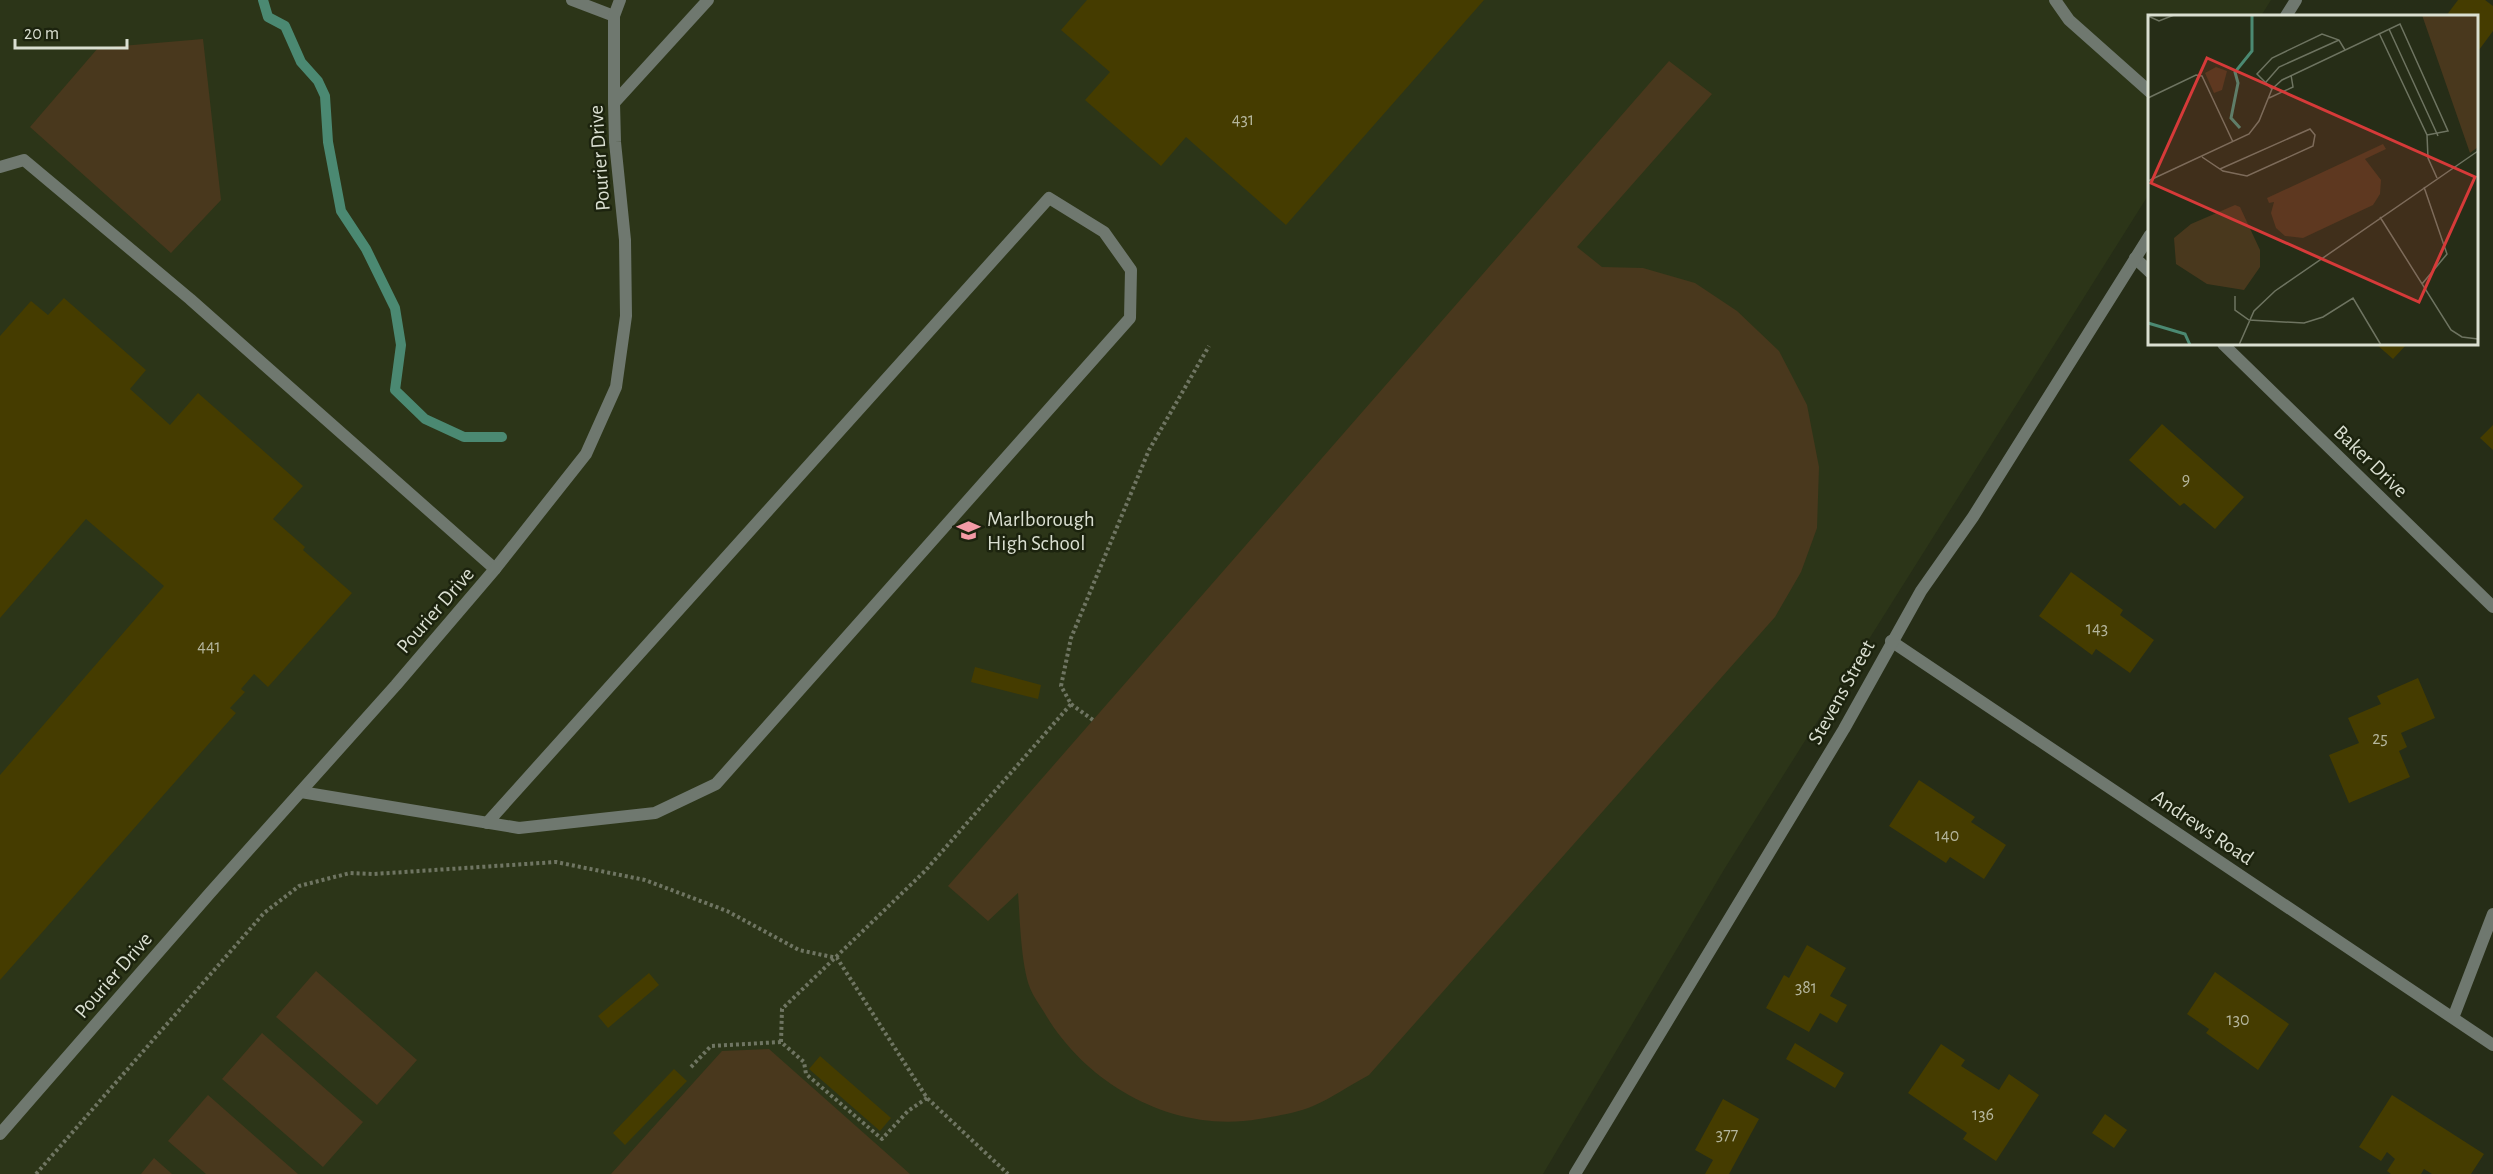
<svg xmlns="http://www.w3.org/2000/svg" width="2493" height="1174" viewBox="0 0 2493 1174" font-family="'Alegreya Sans',sans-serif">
  <rect width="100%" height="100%" fill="#262d17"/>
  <path fill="#2c3518" d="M0,0H2271L2261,16H2150L2149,194L1725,868L1543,1174H0Z"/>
  <path fill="#49381d" d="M203,39L221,200L171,253L30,127L98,48Z
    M1669,61L1712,94L1577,247L1602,267L1643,268L1695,283L1737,311L1779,351L1807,405L1819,467L1817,528L1801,572L1775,617L1369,1075C1350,1085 1332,1098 1313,1106C1297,1113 1276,1116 1259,1119C1174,1134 1086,1085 1044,1012C1039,1004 1033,996 1030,988C1021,964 1020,920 1018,893L988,921L948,886Z
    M316,971L417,1060L377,1105L276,1017Z
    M262,1033L363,1122L323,1167L222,1079Z
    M769,1049L910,1174H611L722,1051Z
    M208,1095L298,1174H206L168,1141Z
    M154,1158L172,1174H141Z"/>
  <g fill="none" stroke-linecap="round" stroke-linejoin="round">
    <path stroke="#4b8972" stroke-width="10" d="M263,0L268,17L285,26L301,62L318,81L325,96L328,142L341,211L366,249L395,308L401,345L395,390L425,419L464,437H502"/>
  </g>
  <path fill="#453c00" d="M1087,0H1484L1286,225L1186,137L1161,166L1085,100L1110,72L1061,30Z
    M2458,0H2485L2493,6V31L2476,54V16H2446Z
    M64,298L146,370L130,389L170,425L198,393L303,486L273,519L305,547L303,550L352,593L268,687L254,674L241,689L245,692L230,708L236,713L0,980V775L164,586L86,519L0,618V336L31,301L48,315Z
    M2376,344H2407L2393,359Z
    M2162,424L2244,497L2215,529L2184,503L2180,506L2129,460Z
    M2493,425V450L2480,438Z
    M2071,572L2123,610L2120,615L2154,640L2130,673L2096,649L2092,655L2039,616Z
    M975,667L1041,685L1038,699L971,682Z
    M2418,678L2435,718L2401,733L2407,747L2399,751L2410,777L2349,803L2329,755L2359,743L2348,718L2381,704L2377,696Z
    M1919,780L1975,817L1971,822L2006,845L1984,879L1950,857L1946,863L1889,826Z
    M1807,945L1846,968L1830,996L1847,1005L1837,1023L1820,1013L1809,1032L1766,1008L1784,975L1789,978Z
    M2215,972L2289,1024L2258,1070L2206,1033L2209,1029L2187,1014Z
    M649,973L659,985L608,1028L598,1016Z
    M1795,1043L1844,1073L1835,1088L1786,1059Z
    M1941,1044L1965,1060L1961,1066L1999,1090L2009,1074L2039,1095L1996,1161L1963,1139L1967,1133L1908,1093Z
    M820,1056L891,1118L880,1131L809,1069Z
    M674,1069L687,1081L625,1145L613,1133Z
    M2392,1095L2484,1154L2471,1174H2432L2424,1169L2421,1174H2391L2387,1171L2395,1159L2387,1152L2381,1161L2359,1147Z
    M1723,1099L1759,1119L1729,1174H1705L1713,1160L1695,1150Z
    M2105,1114L2127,1130L2114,1148L2092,1133Z"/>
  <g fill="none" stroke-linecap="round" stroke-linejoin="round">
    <path stroke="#6f7562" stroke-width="4" stroke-dasharray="3 3" stroke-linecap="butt" d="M1071,704L1093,720
      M691,1067L711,1046L781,1042
      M927,1098L908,1111L882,1139L806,1074L804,1062L781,1042L782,1009L925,871L1071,704L1061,686L1071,638L1149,450L1209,346
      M36,1174L264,913L299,886L350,873L374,874L556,862L645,880L727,911L799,950L837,958L927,1098L1008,1174"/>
    <path stroke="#6f786f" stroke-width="12" d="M572,0L614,16
      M2055,0L2069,20L2150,92
      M614,103L708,0
      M0,167L24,160L190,299L495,569
      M301,792L519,828L655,813L716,784L1130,318L1131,270L1104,232L1049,198L487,823"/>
    <path stroke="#6f786f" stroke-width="12" d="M2135,258L2150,272
      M2223,344L2493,607
      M1891,641L2493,1045
      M2453,1018L2493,914
      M0,1134L210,893L396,685L495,569L586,454L616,387L626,316L625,240L615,142L614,103V16L620,0"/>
    <path stroke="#6f786f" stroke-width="12" d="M2286,16L2296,0
      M1575,1174L1844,729L1921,591L1973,517L2150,235"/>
  </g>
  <defs>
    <symbol id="school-bare" viewBox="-9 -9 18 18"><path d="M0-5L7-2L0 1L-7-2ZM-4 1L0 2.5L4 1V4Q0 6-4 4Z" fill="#f49aa6" stroke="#1c230e" stroke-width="2.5" paint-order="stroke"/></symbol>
  </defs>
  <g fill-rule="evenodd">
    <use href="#school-bare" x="952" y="514" width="33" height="33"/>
  </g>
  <g text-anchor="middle" stroke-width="5" stroke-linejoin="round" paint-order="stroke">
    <g font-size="18" fill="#b5b69d">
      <text x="1243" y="125">431</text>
      <text x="2186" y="485">9</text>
      <text x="2097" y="634">143</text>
      <text x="209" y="652">441</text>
      <text x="2380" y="744">25</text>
      <text x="1947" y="841">140</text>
      <text x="1806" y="993">381</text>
      <text x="2238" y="1025">130</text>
      <text x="1983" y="1120">136</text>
      <text x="1727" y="1140">377</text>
    </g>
    <g font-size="21" fill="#dadfd1" stroke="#1c230e">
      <text transform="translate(599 158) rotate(-94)" y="7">Pourier Drive</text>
      <text transform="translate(2371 461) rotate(44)" y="7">Baker Drive</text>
      <text transform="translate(435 610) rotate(-49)" y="7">Pourier Drive</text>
      <text transform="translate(1841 692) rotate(-61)" y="7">Stevens Street</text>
      <text transform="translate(2203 827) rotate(34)" y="7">Andrews Road</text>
      <text transform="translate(113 975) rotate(-49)" y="7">Pourier Drive</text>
    </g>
    <g font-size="21" fill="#dadfd1" stroke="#1c230e" text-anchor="start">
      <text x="987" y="526">Marlborough<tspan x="987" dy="24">High School</tspan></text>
    </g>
  </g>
  <g transform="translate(2148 15)">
    <rect width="330" height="330" fill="#262d17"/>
    <path d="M274,0H330V132L322,138ZM68,52L79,56L74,75L66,78L57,58ZM235,129L238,134L217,144L233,165L232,179L225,190L155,223L137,221L128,213L123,198L126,187L121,188L119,183ZM87,190L92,192L112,235V252L96,275L59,269L28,249L26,223L43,209Z" fill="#49381d"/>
    <path fill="none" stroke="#4b8972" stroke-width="3" d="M92,113L83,103L90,68L87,57L104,36V0M0,308L37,319L42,330"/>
    <path fill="none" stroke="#6e7461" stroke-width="1.5" d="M0,1L11,6L26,0M241,14L290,121M231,18L279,120L280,143L289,163M118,67L131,52L191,25M124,74L109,59L124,43L174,19L191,25L197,35M0,83L48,60L54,61L85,127M121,83L145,72L143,60M54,142L75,156L99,161L165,131L167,120L162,114L72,154M0,166L101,119L111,106L124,74L134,65L252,9L300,116L279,120M232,202L303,315L314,322L330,324M274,269L299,239L276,172M87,281V295L101,305L156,308L175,302L205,283L233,330M91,330L106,296L127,276L330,136"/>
    <path fill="#d63a39" fill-opacity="0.15" stroke="#d63a39" stroke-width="3" d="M59,43L327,162L271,287L3,168Z"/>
    <rect width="330" height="330" fill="none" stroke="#dadfd1" stroke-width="3"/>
  </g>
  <path d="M15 39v9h112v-9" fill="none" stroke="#dadfd1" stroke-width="3"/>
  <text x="24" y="39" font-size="18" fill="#dadfd1" stroke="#1c230e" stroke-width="4.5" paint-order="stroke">20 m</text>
</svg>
